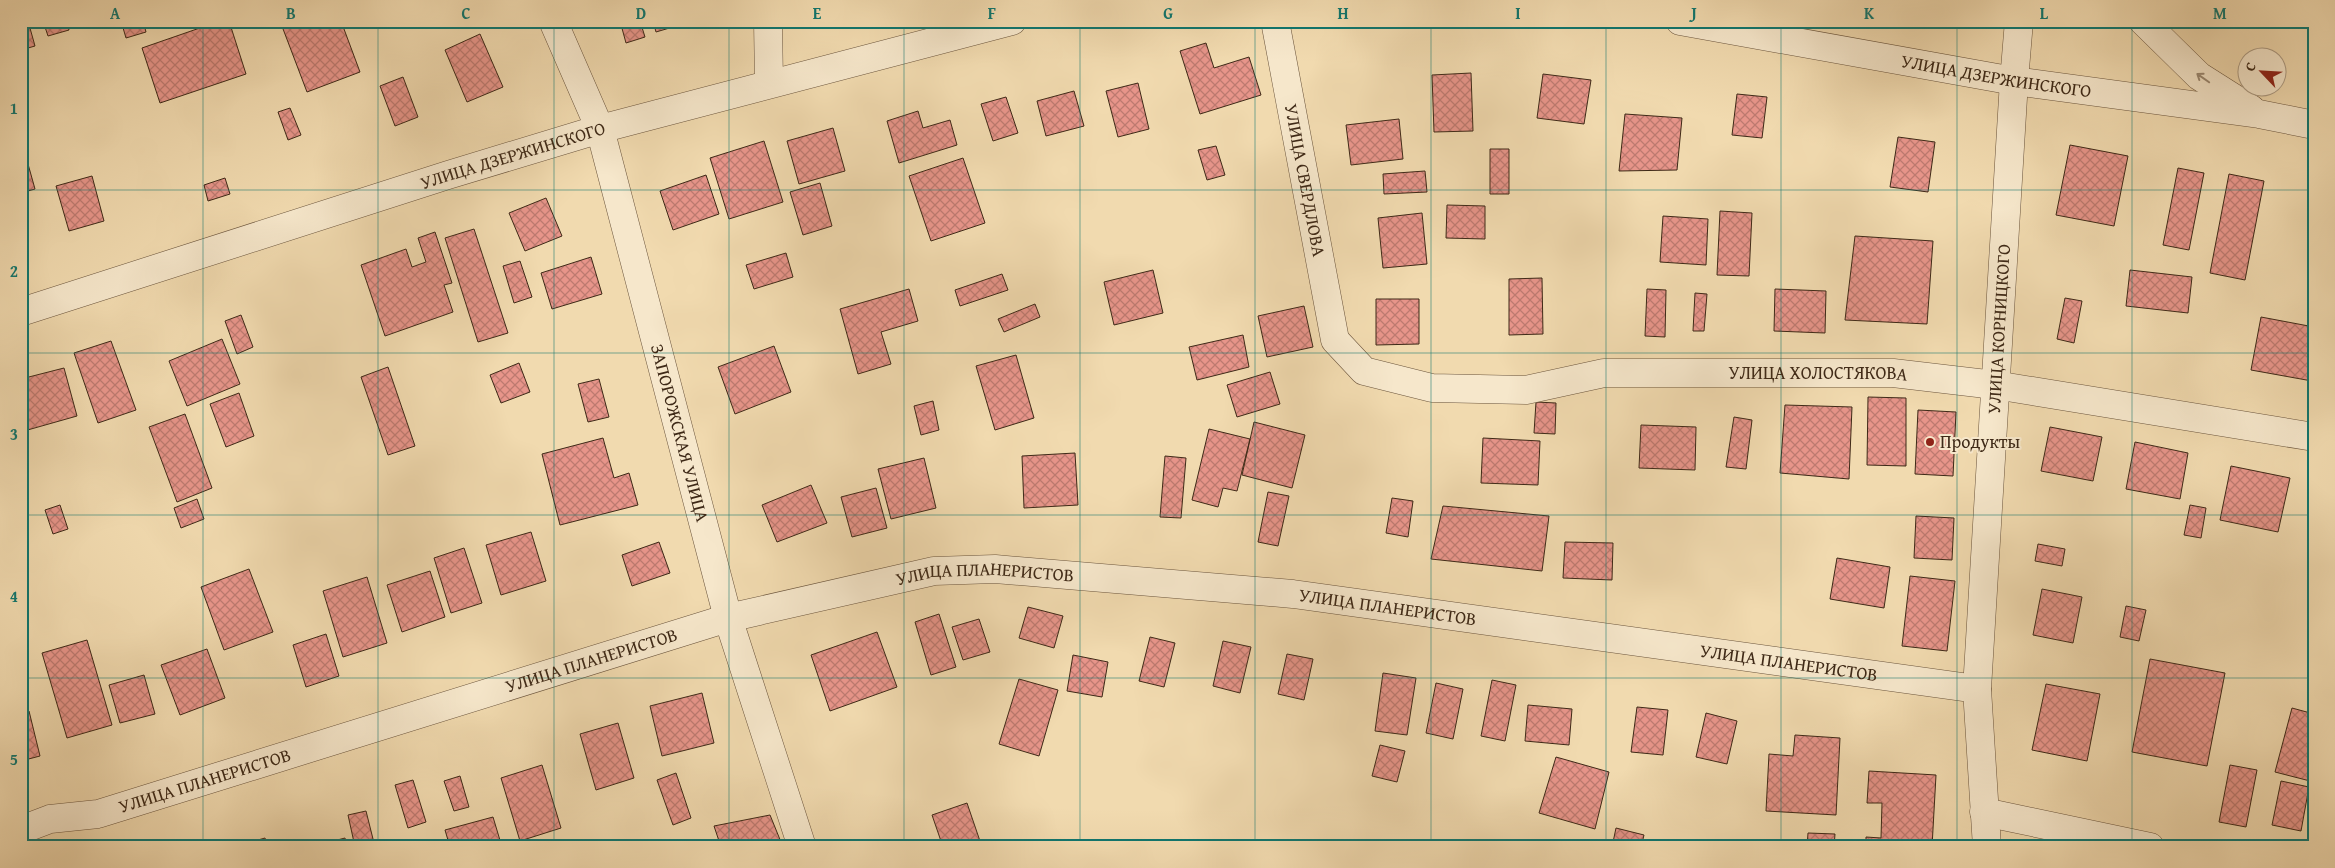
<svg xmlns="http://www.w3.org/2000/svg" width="2335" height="868" viewBox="0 0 2335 868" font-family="'Gentium Book Plus',serif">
  <defs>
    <pattern id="building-cross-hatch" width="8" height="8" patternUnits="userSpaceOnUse" patternTransform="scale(1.25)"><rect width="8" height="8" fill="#e7958a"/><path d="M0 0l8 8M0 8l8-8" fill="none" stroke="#bd7a70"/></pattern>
  </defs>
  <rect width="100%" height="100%" fill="#f1daaf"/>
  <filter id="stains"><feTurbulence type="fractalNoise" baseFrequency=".004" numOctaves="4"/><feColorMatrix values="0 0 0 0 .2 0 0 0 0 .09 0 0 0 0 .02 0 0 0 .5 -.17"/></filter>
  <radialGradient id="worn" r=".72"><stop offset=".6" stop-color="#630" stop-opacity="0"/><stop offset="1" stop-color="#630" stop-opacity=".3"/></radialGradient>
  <path fill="url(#building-cross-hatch)" stroke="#3e2917" d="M21,21H28L35,46L21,50Z
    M43,21H67L69,30L48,36Z
    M121,21H143L146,32L126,38Z
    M220,21H229L246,74L160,103L142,48Z
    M280,21H341L360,72L307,92Z
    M620,21H640L645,37L626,43Z
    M653,21H682L683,24L656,32Z
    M480,34L503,87L467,102L445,50Z
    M1206,43L1214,68L1249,57L1261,95L1200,114L1180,51Z
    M1471,73L1473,131L1434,132L1432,75Z
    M1543,74L1591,80L1584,124L1537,118Z
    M403,77L418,117L395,126L380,86Z
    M1138,83L1149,129L1118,137L1106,91Z
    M1074,91L1084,126L1046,136L1037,101Z
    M1737,94L1767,97L1762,138L1732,135Z
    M1006,97L1018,133L993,141L981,104Z
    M290,108L301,135L288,140L278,112Z
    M918,111L923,128L950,120L957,145L899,163L887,121Z
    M1625,114L1682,118L1677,170L1619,171Z
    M1399,119L1403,159L1351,165L1346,125Z
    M833,128L845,171L799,184L787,141Z
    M1898,137L1935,142L1928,192L1890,187Z
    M21,139L35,189L21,193Z
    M764,141L783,202L729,219L710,158Z
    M2070,145L2128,156L2114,226L2056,215Z
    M1216,146L1225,175L1207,180L1198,150Z
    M1490,149H1509V194H1490Z
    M963,158L985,223L931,241L909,176Z
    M2178,168L2204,173L2189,250L2163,245Z
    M1425,171L1427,192L1384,194L1383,174Z
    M2229,174L2264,181L2245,280L2210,273Z
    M706,175L719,214L673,230L660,191Z
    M92,176L104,221L69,231L56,186Z
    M225,178L230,194L208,201L204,185Z
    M820,183L832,226L803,235L790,192Z
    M546,198L562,236L525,251L509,213Z
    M1447,205L1485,206V239L1446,238Z
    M1720,211L1752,213L1749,276L1717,275Z
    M1422,213L1427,264L1383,268L1378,218Z
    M1663,216L1708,219L1706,265L1660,262Z
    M474,229L508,333L478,342L445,238Z
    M435,232L452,283L444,285L453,312L385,336L361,265L406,249L412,267L426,262L418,238Z
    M1855,236L1933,241L1927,324L1845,320Z
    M786,253L793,277L754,289L746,265Z
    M591,257L602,294L552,309L541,273Z
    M520,261L532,297L514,303L503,266Z
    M1153,270L1163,313L1114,325L1104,282Z
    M2130,270L2192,277L2188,313L2126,306Z
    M1002,274L1008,290L960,306L955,290Z
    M1542,278L1543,334L1509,335V279Z
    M909,289L918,321L881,332L891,364L858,374L840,309Z
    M1647,289L1666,290L1665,337L1645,336Z
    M1775,289L1826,291L1825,333L1774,331Z
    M1695,293L1707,294L1704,331H1693Z
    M2065,298L2082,301L2074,343L2057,339Z
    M1376,299H1419V344L1376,345Z
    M1035,304L1040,317L1004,332L998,319Z
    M1304,306L1313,347L1267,357L1258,316Z
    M241,315L253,347L237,354L225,321Z
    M2261,317L2314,327L2312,381L2251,370Z
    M1243,335L1249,367L1197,380L1189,347Z
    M222,339L240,384L187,406L169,361Z
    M111,341L136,410L98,423L74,353Z
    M774,346L791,392L735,414L718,367Z
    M1016,355L1034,418L995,430L976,366Z
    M519,363L530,392L501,403L490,375Z
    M388,367L415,446L388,455L361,377Z
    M64,368L77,416L24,431L21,423V379Z
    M1270,372L1280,404L1237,417L1227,385Z
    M599,379L609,417L588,422L578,384Z
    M239,393L254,436L226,447L210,404Z
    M1868,397L1906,398V466L1867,465Z
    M933,401L939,430L921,435L914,406Z
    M1536,402L1556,403L1555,434L1534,433Z
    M1785,405L1852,407L1849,479L1780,473Z
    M1918,410L1956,412L1953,476L1915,474Z
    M185,414L212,488L177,502L149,427Z
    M1734,417L1752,420L1746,469L1726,467Z
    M1254,422L1305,435L1292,488L1242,475Z
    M1641,425L1696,427L1695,470L1639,468Z
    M2050,427L2102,437L2093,481L2041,471Z
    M1209,429L1250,439L1237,491L1223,488L1218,507L1192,500Z
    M603,438L614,478L629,473L638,505L560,525L542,454Z
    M1483,438L1540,441L1538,485L1481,483Z
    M2135,442L2188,453L2180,499L2126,489Z
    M1075,453L1078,505L1024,508L1022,456Z
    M1165,456L1186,458L1181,518L1160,517Z
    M924,458L936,508L891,519L878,469Z
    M2231,466L2290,478L2278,532L2220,520Z
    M811,485L827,523L777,542L762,505Z
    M876,488L887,528L852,537L841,497Z
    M1268,492L1289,496L1278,546L1258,542Z
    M1392,498L1413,501L1408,537L1386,533Z
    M197,499L204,519L181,528L174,508Z
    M60,505L68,529L53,534L45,510Z
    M2190,505L2206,508L2201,538L2184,535Z
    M1443,506L1549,516L1542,571L1431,559Z
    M1916,516L1954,518L1952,560L1914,558Z
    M531,532L546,581L501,595L486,545Z
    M659,542L670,573L632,586L622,555Z
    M1565,542L1613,543L1612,580L1563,578Z
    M2038,544L2065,549L2062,566L2035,561Z
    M464,548L482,603L451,613L434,558Z
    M1837,558L1890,567L1884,608L1830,599Z
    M249,569L273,632L224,650L201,587Z
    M430,571L445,617L402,632L387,585Z
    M1910,576L1955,581L1947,651L1902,646Z
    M367,577L387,643L343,657L323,591Z
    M2042,589L2082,597L2073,643L2033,635Z
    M2126,606L2146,610L2139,641L2120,637Z
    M1028,607L1063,616L1054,648L1019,638Z
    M939,614L956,667L931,675L915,622Z
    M979,619L990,652L963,660L952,627Z
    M877,632L897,687L830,711L811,655Z
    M326,634L339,676L306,687L293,645Z
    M1150,637L1175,643L1164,687L1139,681Z
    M87,640L112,725L67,738L42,653Z
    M1223,641L1251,647L1240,693L1213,686Z
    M207,649L225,698L180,715L161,665Z
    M1287,654L1313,659L1304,700L1278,694Z
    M1073,655L1108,662L1102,697L1067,691Z
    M2150,659L2225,673L2207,766L2132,752Z
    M1383,673L1416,678L1407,735L1375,731Z
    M144,675L155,714L120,723L109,685Z
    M1019,679L1058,690L1039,756L999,744Z
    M1492,680L1516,685L1505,741L1481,736Z
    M1436,683L1463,689L1453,739L1426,733Z
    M2046,684L2100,694L2087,761L2032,750Z
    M702,693L714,743L662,756L650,706Z
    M1528,705L1572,709L1569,745L1525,741Z
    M1637,707L1668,710L1663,755L1631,752Z
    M2292,708L2314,714V782L2275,772Z
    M29,711L40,756L21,761V713Z
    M1706,713L1737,721L1727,764L1696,757Z
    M618,723L634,778L596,790L580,734Z
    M1795,735L1840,738L1836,815L1766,811L1769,754L1793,756Z
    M1380,745L1405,751L1397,782L1372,776Z
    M1556,757L1609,772L1595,829L1539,813Z
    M542,765L561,828L520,841L501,778Z
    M2230,765L2257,770L2246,827L2219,822Z
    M1869,771L1936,775L1932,847H1866V837L1881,838L1882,803H1867Z
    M676,773L691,818L673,825L657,780Z
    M460,776L469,807L454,811L444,781Z
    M413,780L426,822L408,828L395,785Z
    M2281,781L2309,787L2301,831L2272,825Z
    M967,803L982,847H943L932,815Z
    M366,811L375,847H355L348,815Z
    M770,815L783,847H721L714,826Z
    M493,817L502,847H450L445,830Z
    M1616,828L1644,835L1641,847H1612Z
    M1808,833L1835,834L1834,847H1807Z
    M265,838L268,847H233Z
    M345,838L347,847H310Z"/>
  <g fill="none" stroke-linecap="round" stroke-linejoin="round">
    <defs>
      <g id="minor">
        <path id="s1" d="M553,21L600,129L728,618L802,847"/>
        <path d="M768,21L769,84"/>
        <path id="s2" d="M1275,21L1335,340L1364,371L1432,388L1526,390L1604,373H1893L1995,385L2314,437"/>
        <path id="s3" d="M1680,21L2014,81L2259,114L2314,125"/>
        <path d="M2143,21L2199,76L2251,109"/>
        <path id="s4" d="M21,312L448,175L600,129L1012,21"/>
        <path d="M1984,812L2150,847"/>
        <path id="s5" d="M21,830L50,819L98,814L728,618L934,571L995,569L1293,594L1977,689"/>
        <path id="s6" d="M1987,847L1977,689L2014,81L2019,21"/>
      </g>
    </defs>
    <use href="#minor" stroke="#6b553d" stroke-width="29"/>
    <use href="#minor" stroke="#f6e7cb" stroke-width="28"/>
  </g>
  <defs><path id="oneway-shaft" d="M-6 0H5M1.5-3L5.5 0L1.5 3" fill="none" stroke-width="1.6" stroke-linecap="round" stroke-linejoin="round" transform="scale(1.25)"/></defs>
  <use stroke="#9a8871" href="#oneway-shaft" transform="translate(2203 78) rotate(-145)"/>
  <path fill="none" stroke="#0f766e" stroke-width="1" stroke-opacity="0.55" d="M203,21V847M378,21V847M554,21V847M729,21V847M904,21V847M1080,21V847M1255,21V847M1431,21V847M1606,21V847M1781,21V847M1957,21V847M2132,21V847M21,190H2314M21,353H2314M21,515H2314M21,678H2314"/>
  <circle fill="#8f2418" stroke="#f6e7cb" stroke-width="2" cx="1930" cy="442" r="5"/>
  <g text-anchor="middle" stroke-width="4" stroke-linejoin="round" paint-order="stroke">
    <g font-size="18" fill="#3e2917" stroke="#f6e7cb">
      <text dy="6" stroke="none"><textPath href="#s3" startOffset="321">УЛИЦА ДЗЕРЖИНСКОГО</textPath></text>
      <text dy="6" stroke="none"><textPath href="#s4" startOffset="516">УЛИЦА ДЗЕРЖИНСКОГО</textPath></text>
      <text dy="6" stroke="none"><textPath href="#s2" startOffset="162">УЛИЦА СВЕРДЛОВА</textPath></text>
      <text dy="6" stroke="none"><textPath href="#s6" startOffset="519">УЛИЦА КОРНИЦКОГО</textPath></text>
      <text dy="6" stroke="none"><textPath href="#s2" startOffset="825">УЛИЦА ХОЛОСТЯКОВА</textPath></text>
      <text dy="6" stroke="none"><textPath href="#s1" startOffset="432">ЗАПОРОЖСКАЯ УЛИЦА</textPath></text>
      <text dy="6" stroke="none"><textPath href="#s5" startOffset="1001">УЛИЦА ПЛАНЕРИСТОВ</textPath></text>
      <text dy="6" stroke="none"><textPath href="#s5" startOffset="1406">УЛИЦА ПЛАНЕРИСТОВ</textPath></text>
      <text dy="6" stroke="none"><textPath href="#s5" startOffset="596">УЛИЦА ПЛАНЕРИСТОВ</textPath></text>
      <text dy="6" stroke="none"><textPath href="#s5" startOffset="1811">УЛИЦА ПЛАНЕРИСТОВ</textPath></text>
      <text dy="6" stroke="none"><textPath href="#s5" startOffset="191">УЛИЦА ПЛАНЕРИСТОВ</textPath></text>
    </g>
    <g font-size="18" fill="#3e2917" stroke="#f6e7cb" text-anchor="start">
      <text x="1940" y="448">Продукты</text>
    </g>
  </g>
  <rect width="2335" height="868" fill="none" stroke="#f1daaf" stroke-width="55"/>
  <g transform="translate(2262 72) rotate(295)"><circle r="24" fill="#f6e7cb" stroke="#ac9b83"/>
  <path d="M0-4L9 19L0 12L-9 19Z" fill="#8f2418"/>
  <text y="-8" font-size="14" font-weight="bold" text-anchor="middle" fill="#3e2917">С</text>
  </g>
  <rect x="28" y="28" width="2280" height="812" fill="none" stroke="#0f766e" stroke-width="2"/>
  <g font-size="16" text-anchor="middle" font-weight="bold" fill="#0f766e">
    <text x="115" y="19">A</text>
    <text x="291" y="19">B</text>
    <text x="466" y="19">C</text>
    <text x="641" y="19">D</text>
    <text x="817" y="19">E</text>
    <text x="992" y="19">F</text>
    <text x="1168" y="19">G</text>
    <text x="1343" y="19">H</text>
    <text x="1518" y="19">I</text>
    <text x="1694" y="19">J</text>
    <text x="1869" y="19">K</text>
    <text x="2044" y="19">L</text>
    <text x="2220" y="19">M</text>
    <text x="14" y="114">1</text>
    <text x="14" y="277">2</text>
    <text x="14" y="440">3</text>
    <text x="14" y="602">4</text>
    <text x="14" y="765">5</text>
  </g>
  <rect width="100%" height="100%" filter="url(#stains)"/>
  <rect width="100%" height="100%" fill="url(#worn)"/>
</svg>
